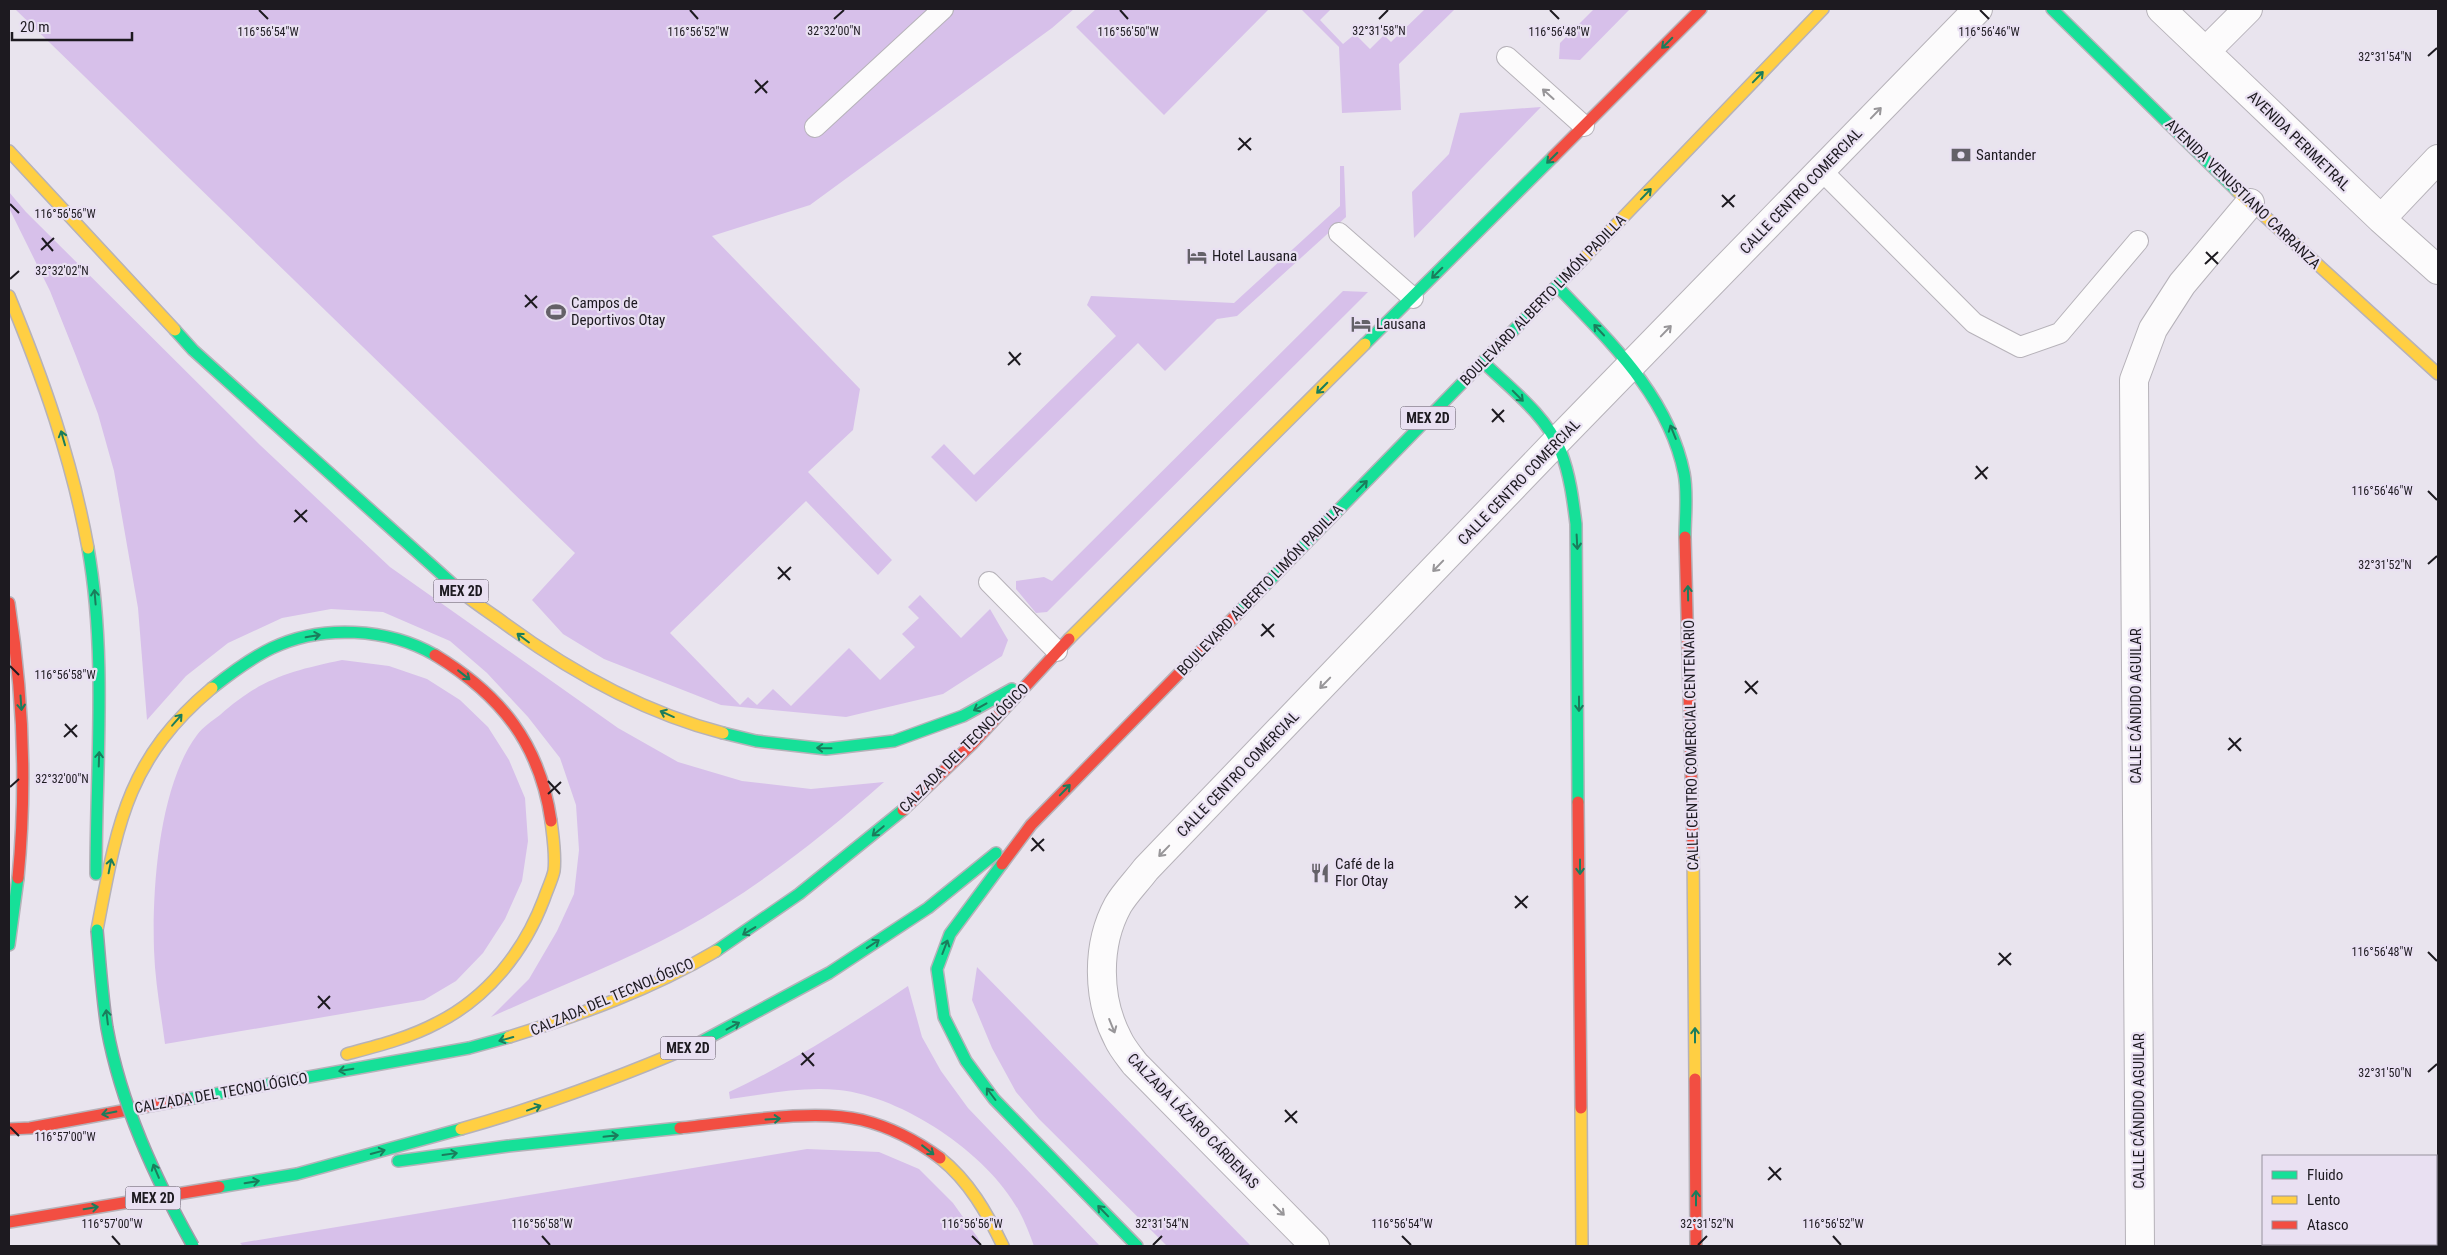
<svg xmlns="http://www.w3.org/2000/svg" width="2447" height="1255" viewBox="0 0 2447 1255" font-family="'Roboto Condensed',sans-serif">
  <rect width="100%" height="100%" fill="#e9e4ee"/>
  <path fill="#d7c0ea" d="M15,9H1074L1052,28L810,205L712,236L860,389L853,430L808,472L892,560L878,575L806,501L670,633L740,705L748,697L757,705L773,689L791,706L849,648L880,680L915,647L902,634L919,618L908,607L920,595L961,638L990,609L1008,640L1002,656L943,694L846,717L721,705L604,659L563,634L532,600L575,553Z
    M1096,9H1269L1164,115L1076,27Z
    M1301,9H1331L1320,20L1343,44L1355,34L1370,49L1384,35L1391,42L1425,9H1455L1399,64L1401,110L1342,113L1339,47Z
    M1594,9H1630L1580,60L1559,59L1560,43Z
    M1541,107L1414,238L1412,192L1449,154L1460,113Z
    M1340,166H1344L1346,217L1237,316L1217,319L1165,371L1138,343L976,502L931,457L944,444L974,475L1116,336L1087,305L1091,296L1234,303L1340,206Z
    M9,192L26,212L260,445L390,567L618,728L678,762L742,781L811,789L884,782C821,838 756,889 682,930C621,963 555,988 491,1017L529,979L557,931L574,894L579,850L576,805L560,758L528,717L487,673L450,641L383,612L331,609L282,618L228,643L186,676L147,720L138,608L114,471L98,414L76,356L50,291L9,208Z
    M1343,291L1368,292L1047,612L1036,613L1016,589V581L1044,577L1052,581Z
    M342,660L389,666L427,679L460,700L488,727L509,760L525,798L528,841L522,881L505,919L483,953L456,981L424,1000L165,1044C161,1013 155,982 154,950C152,888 159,786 197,735C203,727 212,721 220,715C260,679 290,671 342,660Z
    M977,967L1251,1246H1167L1039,1119L1016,1092L992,1048L972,1000Z
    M908,986L922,1037L941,1071L968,1108L1100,1246H1034C1030,1235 1025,1222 1019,1211C988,1154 904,1097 839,1090C803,1086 766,1094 730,1099L729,1092C793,1062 850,1025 908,986Z
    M807,1149L879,1152L919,1169L953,1203L978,1238L981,1246H243L240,1243Z"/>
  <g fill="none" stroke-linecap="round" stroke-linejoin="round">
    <defs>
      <path id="lane" d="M1507,57L1584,126
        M815,127L943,9
        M1821,170L1974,323L2020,347L2060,333L2138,241
        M1339,233L1413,298
        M989,582L1057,651"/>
      <path id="street" d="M2161,9L2381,219L2438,270
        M2206,51L2248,9
        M2381,219L2438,159
        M1315,1246L1135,1064C1129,1056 1122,1048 1118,1039C1097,999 1096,945 1118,905C1125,893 1137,881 1146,869L1556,442L1978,9
        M2140,1246L2134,380L2153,329L2182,284L2250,203"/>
      <path id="fast" d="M2052,9L2237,191
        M1557,286C1609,341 1668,395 1684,473C1688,493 1685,517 1685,537
        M175,330L193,350L457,588
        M1365,344L1553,157
        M1483,362C1511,389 1546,415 1561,452C1570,475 1573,500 1576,524L1578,802
        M88,548C107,656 96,765 96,874
        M1239,612L1584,258
        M212,688C231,673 251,658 272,648C322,624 388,628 435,655
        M723,733L756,741L826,749L894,741L963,716L1012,689
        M1002,864L950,934L937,969L944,1017L966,1061L994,1099L1137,1246
        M9,945L18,878
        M716,951L799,894L903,810
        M697,1044L829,973L928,908L996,853
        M187,1099L469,1048L509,1037
        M398,1161L508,1146L680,1128
        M219,1187L297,1174L461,1129"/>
      <path id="slow" d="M9,151L175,330
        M2237,191L2438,374
        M1584,258L1823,9
        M9,296C43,378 72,460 88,548
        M457,588C470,600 486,610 500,620C566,669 642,712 723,733
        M1069,639L1365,344
        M1693,846L1695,1079
        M97,930C117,826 126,760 212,688
        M509,1037C580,1015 652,989 716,951
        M347,1054C377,1046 409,1038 437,1023C487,998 524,952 544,899C547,890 552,880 554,871C556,855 553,837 551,821
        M1581,1108L1582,1246
        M461,1129C543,1106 620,1077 697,1044
        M940,1158C969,1181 987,1213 1003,1246"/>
      <path id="jam" d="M1553,157L1701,9
        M1685,537L1693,846
        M9,603C23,694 27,786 18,878
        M435,655C501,695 540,744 551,821
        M1578,802L1581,1108
        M903,810L972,744L1069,639
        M1002,864L1031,825L1239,612
        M1695,1079L1696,1246
        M680,1128C732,1123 812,1108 862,1120C890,1127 917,1141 940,1158
        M9,1129L30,1128L187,1099
        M9,1222L219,1187"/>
    </defs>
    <use href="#lane" stroke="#b6b2b9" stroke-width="22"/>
    <use href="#street" stroke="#b6b2b9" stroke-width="30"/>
    <use href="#fast" stroke="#b6b2b9" stroke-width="14"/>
    <use href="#slow" stroke="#b6b2b9" stroke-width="14"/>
    <use href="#jam" stroke="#b6b2b9" stroke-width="14"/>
    <use href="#lane" stroke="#fcfbfc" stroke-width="20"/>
    <use href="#street" stroke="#fcfbfc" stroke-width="28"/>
    <use href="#fast" stroke="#16e098" stroke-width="11"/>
    <use href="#slow" stroke="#ffcf43" stroke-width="11"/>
    <use href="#jam" stroke="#f24e42" stroke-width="11"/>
    <defs>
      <path id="fast-bridge" d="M97,930C100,963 102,996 107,1028C121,1105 155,1178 193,1246"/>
    </defs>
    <use href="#fast-bridge" stroke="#a49daa" stroke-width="14" stroke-linecap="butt"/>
    <use href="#fast-bridge" stroke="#16e098" stroke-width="11"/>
  </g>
  <defs><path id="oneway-shaft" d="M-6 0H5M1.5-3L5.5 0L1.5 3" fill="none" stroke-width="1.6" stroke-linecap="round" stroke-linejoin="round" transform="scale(1.25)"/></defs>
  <g stroke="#1a7d5c">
    <use href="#oneway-shaft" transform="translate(1667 43) rotate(135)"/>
    <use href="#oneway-shaft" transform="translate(1758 77) rotate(-46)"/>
    <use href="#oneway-shaft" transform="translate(1552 158) rotate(135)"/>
    <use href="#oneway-shaft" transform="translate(1646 194) rotate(-46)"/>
    <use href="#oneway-shaft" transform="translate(1437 273) rotate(135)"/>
    <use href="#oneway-shaft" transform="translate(1599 330) rotate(-133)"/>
    <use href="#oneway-shaft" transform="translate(1322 388) rotate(135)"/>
    <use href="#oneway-shaft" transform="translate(1518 396) rotate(45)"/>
    <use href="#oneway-shaft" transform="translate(1673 432) rotate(-112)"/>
    <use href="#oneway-shaft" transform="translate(63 438) rotate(-106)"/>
    <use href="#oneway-shaft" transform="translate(1362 486) rotate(-46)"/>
    <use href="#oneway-shaft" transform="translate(1577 542) rotate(87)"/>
    <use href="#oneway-shaft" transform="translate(1688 593) rotate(-91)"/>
    <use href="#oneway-shaft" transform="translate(95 597) rotate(-95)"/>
    <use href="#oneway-shaft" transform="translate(313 636) rotate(-10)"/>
    <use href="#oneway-shaft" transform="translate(523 638) rotate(-143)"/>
    <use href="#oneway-shaft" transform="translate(464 675) rotate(38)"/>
    <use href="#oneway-shaft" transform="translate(21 703) rotate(86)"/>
    <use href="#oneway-shaft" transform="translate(1579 704) rotate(90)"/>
    <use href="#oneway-shaft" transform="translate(980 707) rotate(151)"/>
    <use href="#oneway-shaft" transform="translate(667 714) rotate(-156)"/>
    <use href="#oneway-shaft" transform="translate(177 720) rotate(-49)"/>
    <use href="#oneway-shaft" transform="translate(824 748) rotate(-179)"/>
    <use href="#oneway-shaft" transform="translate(99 759) rotate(-88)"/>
    <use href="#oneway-shaft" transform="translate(1065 790) rotate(-46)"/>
    <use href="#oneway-shaft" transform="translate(878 831) rotate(140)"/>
    <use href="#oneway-shaft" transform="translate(110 866) rotate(-79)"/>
    <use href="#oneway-shaft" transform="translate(1580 867) rotate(90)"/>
    <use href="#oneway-shaft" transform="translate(749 931) rotate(149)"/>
    <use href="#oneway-shaft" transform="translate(873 944) rotate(-34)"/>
    <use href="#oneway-shaft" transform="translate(945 947) rotate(-69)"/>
    <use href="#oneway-shaft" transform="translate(107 1017) rotate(-97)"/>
    <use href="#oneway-shaft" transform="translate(733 1026) rotate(-29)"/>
    <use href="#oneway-shaft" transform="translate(1695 1035) rotate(-90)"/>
    <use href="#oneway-shaft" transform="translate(506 1039) rotate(165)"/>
    <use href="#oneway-shaft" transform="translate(346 1070) rotate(170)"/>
    <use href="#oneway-shaft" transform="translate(991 1094) rotate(-127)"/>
    <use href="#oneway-shaft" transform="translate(534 1108) rotate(-20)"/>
    <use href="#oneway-shaft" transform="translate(109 1113) rotate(169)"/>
    <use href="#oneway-shaft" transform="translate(773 1119) rotate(-3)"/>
    <use href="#oneway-shaft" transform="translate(611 1136) rotate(-6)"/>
    <use href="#oneway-shaft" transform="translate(928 1150) rotate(38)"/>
    <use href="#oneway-shaft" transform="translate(378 1152) rotate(-15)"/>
    <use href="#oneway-shaft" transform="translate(450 1154) rotate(-8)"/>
    <use href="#oneway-shaft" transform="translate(156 1171) rotate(-113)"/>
    <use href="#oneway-shaft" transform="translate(252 1182) rotate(-9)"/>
    <use href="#oneway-shaft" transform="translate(1696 1198) rotate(-90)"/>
    <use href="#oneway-shaft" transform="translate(91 1208) rotate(-9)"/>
    <use href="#oneway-shaft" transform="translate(1103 1211) rotate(-134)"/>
  </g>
  <g stroke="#989699">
    <use href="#oneway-shaft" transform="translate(1548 94) rotate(-138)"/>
    <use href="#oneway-shaft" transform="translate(1876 113) rotate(-46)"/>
    <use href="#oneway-shaft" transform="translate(1666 331) rotate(-46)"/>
    <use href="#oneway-shaft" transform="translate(1438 566) rotate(134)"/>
    <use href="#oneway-shaft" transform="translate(1325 683) rotate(134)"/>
    <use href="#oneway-shaft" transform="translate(1164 851) rotate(134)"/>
    <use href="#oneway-shaft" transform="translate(1112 1026) rotate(68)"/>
    <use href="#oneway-shaft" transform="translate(1279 1210) rotate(45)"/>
  </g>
  <path fill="none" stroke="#1d1a20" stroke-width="2" d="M259,10L268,19M690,10L698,19M1120,10L1128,19M1550,10L1559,19M1980,10L1989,19M834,19L844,10M1379,19L1388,10M2428,56L2437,48M755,80L767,93M755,93L768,81M1239,138L1251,150M1238,150L1251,138M1722,195L1734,207M10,204L19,213M1722,207L1735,195M42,238L53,251M41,250L54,238M2206,252L2218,264M2205,264L2218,252M10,279L19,271M525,295L537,308M525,307L537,296M1009,352L1020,365M1008,365L1021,353M1492,409L1504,422M1492,422L1504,410M1976,466L1987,479M1975,479L1988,467M2428,491L2437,500M295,510L307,522M294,522L307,510M2428,564L2437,556M778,567L790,580M778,579L791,567M1262,624L1274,637M1261,636L1274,624M10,666L19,675M1745,681L1757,694M1745,693L1758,681M65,724L77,737M64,737L77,725M2229,738L2241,751M2228,750L2241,738M548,781L560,794M10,787L19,779M548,794L561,782M1032,838L1044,851M1031,851L1044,839M1515,896L1527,908M1515,908L1528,896M2428,952L2437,961M1999,953L2011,965M1998,965L2011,953M318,996L330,1009M318,1008L330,996M802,1053L814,1066M801,1065L814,1053M2428,1072L2437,1064M1285,1110L1297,1123M1285,1122L1297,1111M10,1127L19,1136M1769,1167L1781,1180M1768,1180L1781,1168M112,1236L120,1245M542,1236L550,1245M972,1236L981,1245M1402,1236L1411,1245M1833,1236L1841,1245M1153,1245L1162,1236M1698,1245L1707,1236"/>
  <defs>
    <symbol id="bank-bare" viewBox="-9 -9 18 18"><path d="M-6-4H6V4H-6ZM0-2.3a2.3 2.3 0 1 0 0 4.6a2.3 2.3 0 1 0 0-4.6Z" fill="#646168" stroke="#e9e0f2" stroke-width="2.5" paint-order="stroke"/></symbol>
    <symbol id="hotel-bare" viewBox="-9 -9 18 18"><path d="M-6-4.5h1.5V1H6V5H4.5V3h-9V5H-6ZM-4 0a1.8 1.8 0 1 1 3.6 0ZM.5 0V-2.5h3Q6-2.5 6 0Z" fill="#646168" stroke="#e9e0f2" stroke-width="2.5" paint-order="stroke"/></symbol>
    <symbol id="stadium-bare" viewBox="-9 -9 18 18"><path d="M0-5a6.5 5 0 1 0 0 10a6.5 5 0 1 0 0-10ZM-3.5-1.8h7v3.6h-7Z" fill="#646168" stroke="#e9e0f2" stroke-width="2.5" paint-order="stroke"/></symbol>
    <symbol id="restaurant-bare" viewBox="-9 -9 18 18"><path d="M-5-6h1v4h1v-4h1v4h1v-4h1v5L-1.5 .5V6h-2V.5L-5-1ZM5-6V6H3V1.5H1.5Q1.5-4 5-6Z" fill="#646168" stroke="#e9e0f2" stroke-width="2.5" paint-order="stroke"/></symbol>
  </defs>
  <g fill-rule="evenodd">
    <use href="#bank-bare" x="1947" y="141" width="28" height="28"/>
    <use href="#hotel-bare" x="1183" y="242" width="28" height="28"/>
    <use href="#stadium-bare" x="542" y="298" width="28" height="28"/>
    <use href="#hotel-bare" x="1347" y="310" width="28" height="28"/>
    <use href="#restaurant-bare" x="1306" y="859" width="28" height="28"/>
  </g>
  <g text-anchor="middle" stroke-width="4.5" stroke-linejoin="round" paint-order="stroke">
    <g fill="#e9e0f2" stroke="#5a555f" stroke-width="1">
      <rect x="1400.5" y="406.5" width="55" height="23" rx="4"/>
      <rect x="433.5" y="579.5" width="55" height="23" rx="4"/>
      <rect x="660.5" y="1036.5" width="55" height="23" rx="4"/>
      <rect x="125.5" y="1186.5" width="55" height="23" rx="4"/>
    </g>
    <g font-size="14" font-weight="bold" fill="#1d1a20">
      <text x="1428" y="423">MEX 2D</text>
      <text x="461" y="596">MEX 2D</text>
      <text x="688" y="1053">MEX 2D</text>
      <text x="153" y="1203">MEX 2D</text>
    </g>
    <g font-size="15" fill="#1d1a20" stroke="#e9e0f2">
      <text transform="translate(2299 141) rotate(44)" y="5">AVENIDA PERIMETRAL</text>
      <text transform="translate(1801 191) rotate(-46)" y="5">CALLE CENTRO COMERCIAL</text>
      <text transform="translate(2243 194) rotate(44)" y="5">AVENIDA VENUSTIANO CARRANZA</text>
      <text transform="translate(1543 300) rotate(-46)" y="5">BOULEVARD ALBERTO LIMÓN PADILLA</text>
      <text transform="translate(1519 482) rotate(-46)" y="5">CALLE CENTRO COMERCIAL</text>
      <text transform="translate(1260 590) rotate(-46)" y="5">BOULEVARD ALBERTO LIMÓN PADILLA</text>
      <text transform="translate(2136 706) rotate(-90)" y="5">CALLE CÁNDIDO AGUILAR</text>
      <text transform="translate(1691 745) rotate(-91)" y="5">CALLE CENTRO COMERCIAL CENTENARIO</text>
      <text transform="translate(964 748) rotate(-45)" y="5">CALZADA DEL TECNOLÓGICO</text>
      <text transform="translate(1238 774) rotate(-46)" y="5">CALLE CENTRO COMERCIAL</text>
      <text transform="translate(612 997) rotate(-23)" y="5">CALZADA DEL TECNOLÓGICO</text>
      <text transform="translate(221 1093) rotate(-10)" y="5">CALZADA DEL TECNOLÓGICO</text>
      <text transform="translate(2139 1111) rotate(-90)" y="5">CALLE CÁNDIDO AGUILAR</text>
      <text transform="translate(1193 1121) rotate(46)" y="5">CALZADA LÁZARO CÁRDENAS</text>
    </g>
    <g font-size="15" fill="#1d1a20" stroke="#e9e0f2" text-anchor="start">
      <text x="1976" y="160">Santander</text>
      <text x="1212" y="261">Hotel Lausana</text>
      <text x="571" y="308">Campos de<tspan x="571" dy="17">Deportivos Otay</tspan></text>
      <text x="1376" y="329">Lausana</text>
      <text x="1335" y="869">Café de la<tspan x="1335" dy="17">Flor Otay</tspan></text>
    </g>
  </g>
  <g font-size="12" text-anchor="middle" fill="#1d1a20" stroke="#e9e0f2" stroke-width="4.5" stroke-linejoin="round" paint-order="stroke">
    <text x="834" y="35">32°32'00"N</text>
    <text x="1379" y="35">32°31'58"N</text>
    <text x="268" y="36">116°56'54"W</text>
    <text x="698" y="36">116°56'52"W</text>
    <text x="1128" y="36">116°56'50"W</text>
    <text x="1989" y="36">116°56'46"W</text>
    <text x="1559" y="36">116°56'48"W</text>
    <text x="2385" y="61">32°31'54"N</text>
    <text x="65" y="218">116°56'56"W</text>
    <text x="62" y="275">32°32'02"N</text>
    <text x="2382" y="495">116°56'46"W</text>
    <text x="2385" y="569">32°31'52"N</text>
    <text x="65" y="679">116°56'58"W</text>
    <text x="62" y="783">32°32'00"N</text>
    <text x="2382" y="956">116°56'48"W</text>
    <text x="2385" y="1077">32°31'50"N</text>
    <text x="65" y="1141">116°57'00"W</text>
    <text x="112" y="1228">116°57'00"W</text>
    <text x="542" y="1228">116°56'58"W</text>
    <text x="972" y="1228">116°56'56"W</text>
    <text x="1402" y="1228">116°56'54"W</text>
    <text x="1833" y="1228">116°56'52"W</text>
    <text x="1162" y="1228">32°31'54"N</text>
    <text x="1707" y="1228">32°31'52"N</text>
  </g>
  <rect width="2447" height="1255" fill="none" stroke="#1d1a20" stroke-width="20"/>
  <rect x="2262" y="1155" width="175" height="90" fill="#e9e0f2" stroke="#97919e"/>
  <rect x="2272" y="1171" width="25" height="8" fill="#16e098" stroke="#97919e"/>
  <text x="2307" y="1180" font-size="15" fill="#1d1a20">Fluido</text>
  <rect x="2272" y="1196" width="25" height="8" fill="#ffcf43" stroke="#97919e"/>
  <text x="2307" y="1205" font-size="15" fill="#1d1a20">Lento</text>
  <rect x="2272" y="1221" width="25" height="8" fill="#f24e42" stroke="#97919e"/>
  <text x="2307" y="1230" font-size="15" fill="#1d1a20">Atasco</text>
  <path d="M12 32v8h120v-8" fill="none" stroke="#1d1a20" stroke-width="2.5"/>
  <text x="20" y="32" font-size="15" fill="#1d1a20" stroke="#e9e0f2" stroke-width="4" paint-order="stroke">20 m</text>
</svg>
